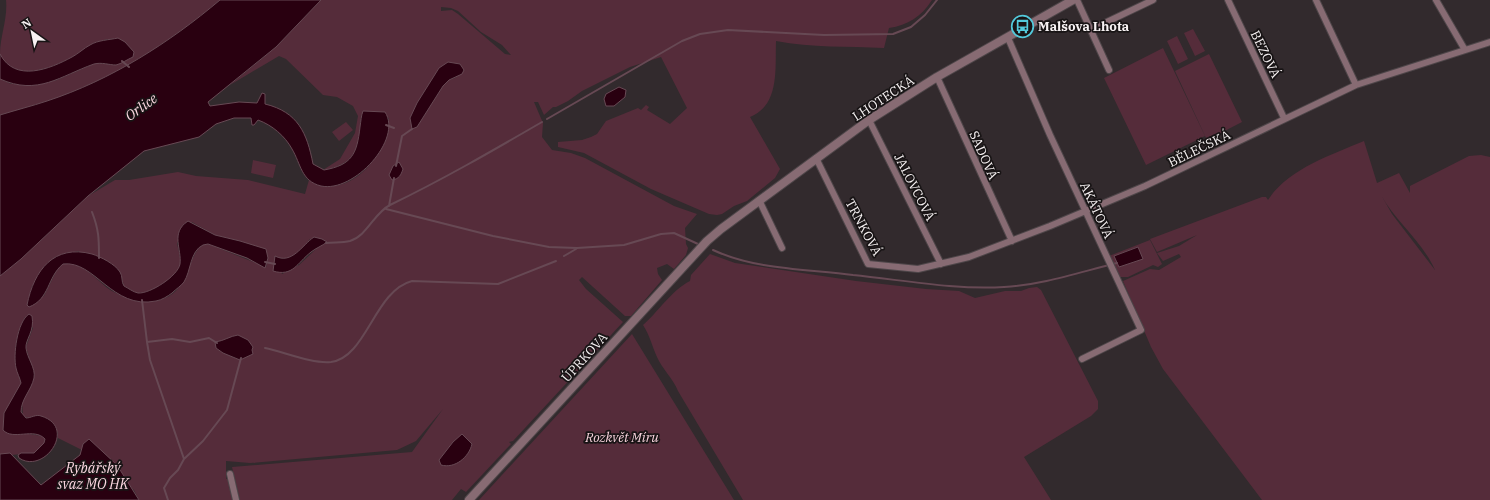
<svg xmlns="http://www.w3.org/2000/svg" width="1490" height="500" viewBox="0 0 1490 500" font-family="'IBM Plex Serif',serif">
  <rect width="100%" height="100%" fill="#322a2d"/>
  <path fill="#552c3a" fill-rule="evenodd" d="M6,0H220C169,43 111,80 47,101C32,106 16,110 0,115V79L11,84L36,85L57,80L96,63L117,65L125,42C105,32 89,48 72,57C55,66 27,78 9,66C6,63 1,58 0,54C0,36 8,18 6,0Z
    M321,0H932C921,17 908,25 889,28L884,48C848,46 812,48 776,41C775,69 780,105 750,117L780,169L775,178L747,201L734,206L722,214L717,215L709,214L651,189L584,153L558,147V142L582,140L591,137L597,134L606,121L638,108L641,110L646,105L649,107L647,110L670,124L687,108L661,57L630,67L582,91L568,101L556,107H553L544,115L538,102H534L543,123L542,137L552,150L571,153L585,158L674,206L697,214L685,228L686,244L688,248L686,255L674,269L667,264L657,268L658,274L662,280L631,316H625L582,277L579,280L586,289L623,322L513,441L509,442L511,444L466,492L461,489L452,500H240L232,467L412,452L443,409L416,441L397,450L250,463L226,461V479L230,477L234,500H139L134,490L83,444L82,450L58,438V432L33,416L29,418L23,416L22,402L34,375L26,347L33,328L25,317C13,338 13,361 21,383L15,394L3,430L42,436L45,439L44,443L34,453L0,456V276L21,259L88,196L115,180H129L178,172L196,176L248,180L305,194L309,180C313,182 318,185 323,186C360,190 386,151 389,118L361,115C359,146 358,164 323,170L340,159L355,133L358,116L353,106L337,97L323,95L286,59L279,56L230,85L276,47ZM441,7L451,8L458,11L481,32L502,45L511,55L505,54L458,14L452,10L441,11ZM464,70L455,78L449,80L443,86L417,126V103L425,91ZM192,222L215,235L240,241L268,258L266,267L208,244L203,245C187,253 192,294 156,301C143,304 124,298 112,291C96,281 84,261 63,264L58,268L44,296L27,305L32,286L55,257L78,251L122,278L124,286C128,288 133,292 138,293C150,294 178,277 180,265C181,258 178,249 177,243ZM310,239L316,249L299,265L282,274L275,256C289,264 302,250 310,239ZM229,339L240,360L223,353L216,348V342Z
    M1193,29L1205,51L1195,56L1184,33Z
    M1177,36L1188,59L1178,64L1167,41Z
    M1163,48L1205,136L1146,165L1104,78Z
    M1209,54L1242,122L1207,140L1175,71Z
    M346,122L353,130L339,141L332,132Z
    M1364,141L1377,183L1399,173L1410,193V186L1469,156L1481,155L1490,157V500H1262L1163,369L1151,347L1123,281L1150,269L1159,270L1181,257L1179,254L1163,261L1157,253L1179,246L1197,235L1157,252L1150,239L1262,197H1266L1268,200C1288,169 1331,155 1364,141ZM1381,195C1396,222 1422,241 1435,270L1392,214Z
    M253,160L276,165L273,178L251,173Z
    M1150,240L1162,264L1158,267L1153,265L1149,267L1128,277H1120L1109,256ZM1137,247L1143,259L1114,256Z
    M710,254L735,263L856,281L926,289L959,291L975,298L1005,291H1021L1029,288L1037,287L1041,290L1098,401V409L1091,416L1024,457L1051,500H743L678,391C673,378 662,369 657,357C652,346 650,336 643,325C658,312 672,290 690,281L691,275Z
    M632,334L734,500H479Z"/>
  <path fill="#290010" stroke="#674954" d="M220,0H321L276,47L208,102L210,106L239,102L257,103L262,93L265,94V104C298,112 307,133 313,164L324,170C352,165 357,154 360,127C361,121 361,116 363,111L385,112C403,139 354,193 321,186C301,181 301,164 292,149C285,136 272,125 258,120L254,125H252L251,118H234L216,124L199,137L144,151L88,196L21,259L0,276V115C16,110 32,106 47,101C111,80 169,43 220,0Z
    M118,38L125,42L134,52L133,57C128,59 121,64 116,65C109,65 102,62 94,64C60,76 38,96 0,79V54C15,83 50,69 72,57C78,54 84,48 90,45C98,40 109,40 118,38Z
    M448,62L460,64L464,70L462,74L449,80L443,86L417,127L412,129L410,118L417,103L439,68Z
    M619,87L626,90L625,97L614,106H606L604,99L606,94Z
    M399,162L403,169C401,175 399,179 392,180L389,175L393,166Z
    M188,221L215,235L240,241L266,249L268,258L265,268L247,258L208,244L203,245C190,251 191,271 184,282C181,286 176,289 172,293C168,296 162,300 156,301C112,310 95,260 63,264C47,277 50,299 29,307L27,305C34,270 54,244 92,254C101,257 115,264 120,272C123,276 121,282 124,286C128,288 133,292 138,293C150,294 178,276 180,264C182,249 170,233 188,221Z
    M314,237L322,239L327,242C322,246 316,248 311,252C297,263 293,277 273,271L275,256C292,265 302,245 314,237Z
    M1138,247L1143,259L1119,267L1114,256Z
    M29,314L32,316C35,331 25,340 26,348C27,358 36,368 34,378C31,391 21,399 21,412L26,418C31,418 36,414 41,416C78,427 44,475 19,458L18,455L21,453H34L44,443L45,439C34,427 13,441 3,430L4,413L21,383C20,378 17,373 16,368C13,355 17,322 29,314Z
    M238,335L248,340L253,347L252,350L253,354L240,360L223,353L216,348L215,342C224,341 230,336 238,335Z
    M462,434L472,444C469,457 455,469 441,465L439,460L453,442Z
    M89,439L117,465L139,500H0V454L10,453L41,485L80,455L83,444Z"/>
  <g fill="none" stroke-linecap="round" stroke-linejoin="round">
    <path stroke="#674954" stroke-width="2" d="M122,61L129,67
      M547,119L682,41L700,34L728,30L824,35L893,34L911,27L925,15L937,0
      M386,125L394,128
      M396,166L402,136L412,129
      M389,206L394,178
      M386,209L493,236L549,247L577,248L624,245L661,234L674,233L698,244
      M92,212C99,230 99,239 99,258
      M326,243C334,242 342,243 350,241C367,236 374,213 390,205C442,180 492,151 542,122
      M713,250C756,270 807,269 853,275C903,280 954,290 1004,287C1042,285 1080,272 1117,263
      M564,256L576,249
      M265,262L275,264
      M142,300L147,342L172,339L190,342L209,338L217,343
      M147,342L150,360L184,459
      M265,348C284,352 312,364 331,362C367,357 374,291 412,281L498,284L556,261
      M168,500L164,488L170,478L178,470L184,459L203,441L227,410L241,358"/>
    <defs>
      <path id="minor" d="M1077,0L1109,70
        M1228,0L1284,118
        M1316,0L1356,85
        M1436,0L1465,50
        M1090,30L1153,0
        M1008,38L1050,135L1141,330L1082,359
        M937,77L1012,241
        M869,120L941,264
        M816,158L868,264L918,269L969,257L1050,226L1145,186L1356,85L1490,42
        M759,200L782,248
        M230,474L236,500"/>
      <path id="tertiary" d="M469,500L707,241L721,229L869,120L937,77L1073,0"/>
    </defs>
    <use href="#minor" stroke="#4e4649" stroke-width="8"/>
    <use href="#tertiary" stroke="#4e4649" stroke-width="10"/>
    <use href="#minor" stroke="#876b73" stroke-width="6"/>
    <use href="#tertiary" stroke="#876b73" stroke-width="8"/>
  </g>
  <defs>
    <symbol id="bus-ring" viewBox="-11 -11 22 22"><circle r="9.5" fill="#181415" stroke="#53cadc" stroke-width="1.5"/><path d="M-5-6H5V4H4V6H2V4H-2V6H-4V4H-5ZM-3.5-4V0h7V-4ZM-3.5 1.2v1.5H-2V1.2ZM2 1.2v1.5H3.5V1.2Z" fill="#53cadc"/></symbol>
  </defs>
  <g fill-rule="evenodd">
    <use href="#bus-ring" x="1010" y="14" width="25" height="25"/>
  </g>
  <g text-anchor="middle" stroke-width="3.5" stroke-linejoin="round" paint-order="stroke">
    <g font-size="13" font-weight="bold" fill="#f7f2f3" stroke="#181415" text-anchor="start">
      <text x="1038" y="31">Malšova Lhota</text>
    </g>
    <g font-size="13" fill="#f7f2f3" stroke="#181415">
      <text transform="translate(1266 54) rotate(64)" y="5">BEZOVÁ</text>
      <text transform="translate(883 98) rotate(-33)" y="5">LHOTECKÁ</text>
      <text transform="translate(1199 148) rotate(-26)" y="5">BĚLEČSKÁ</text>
      <text transform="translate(984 155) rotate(66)" y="5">SADOVÁ</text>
      <text transform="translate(915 187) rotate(63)" y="5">JALOVCOVÁ</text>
      <text transform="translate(1097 210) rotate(65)" y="5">AKÁTOVÁ</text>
      <text transform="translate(864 227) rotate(62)" y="5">TRNKOVÁ</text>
      <text transform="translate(584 357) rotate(-48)" y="5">ÚPRKOVA</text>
    </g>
    <g font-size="13" font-style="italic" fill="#f7d2dc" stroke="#181415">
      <text x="622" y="442">Rozkvět Míru</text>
    </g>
    <g font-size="14" font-style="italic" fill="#fdd8e2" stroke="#181415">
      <text transform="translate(141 107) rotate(-36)" y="5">Orlice</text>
      <text x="93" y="473">Rybářský<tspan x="93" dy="16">svaz MO HK</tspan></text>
    </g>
  </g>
  <g transform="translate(32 32) rotate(327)" stroke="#181415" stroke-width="3" paint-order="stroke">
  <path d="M0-3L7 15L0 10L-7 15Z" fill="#f7f2f3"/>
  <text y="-6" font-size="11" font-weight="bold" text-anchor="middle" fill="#f7f2f3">N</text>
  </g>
</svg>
